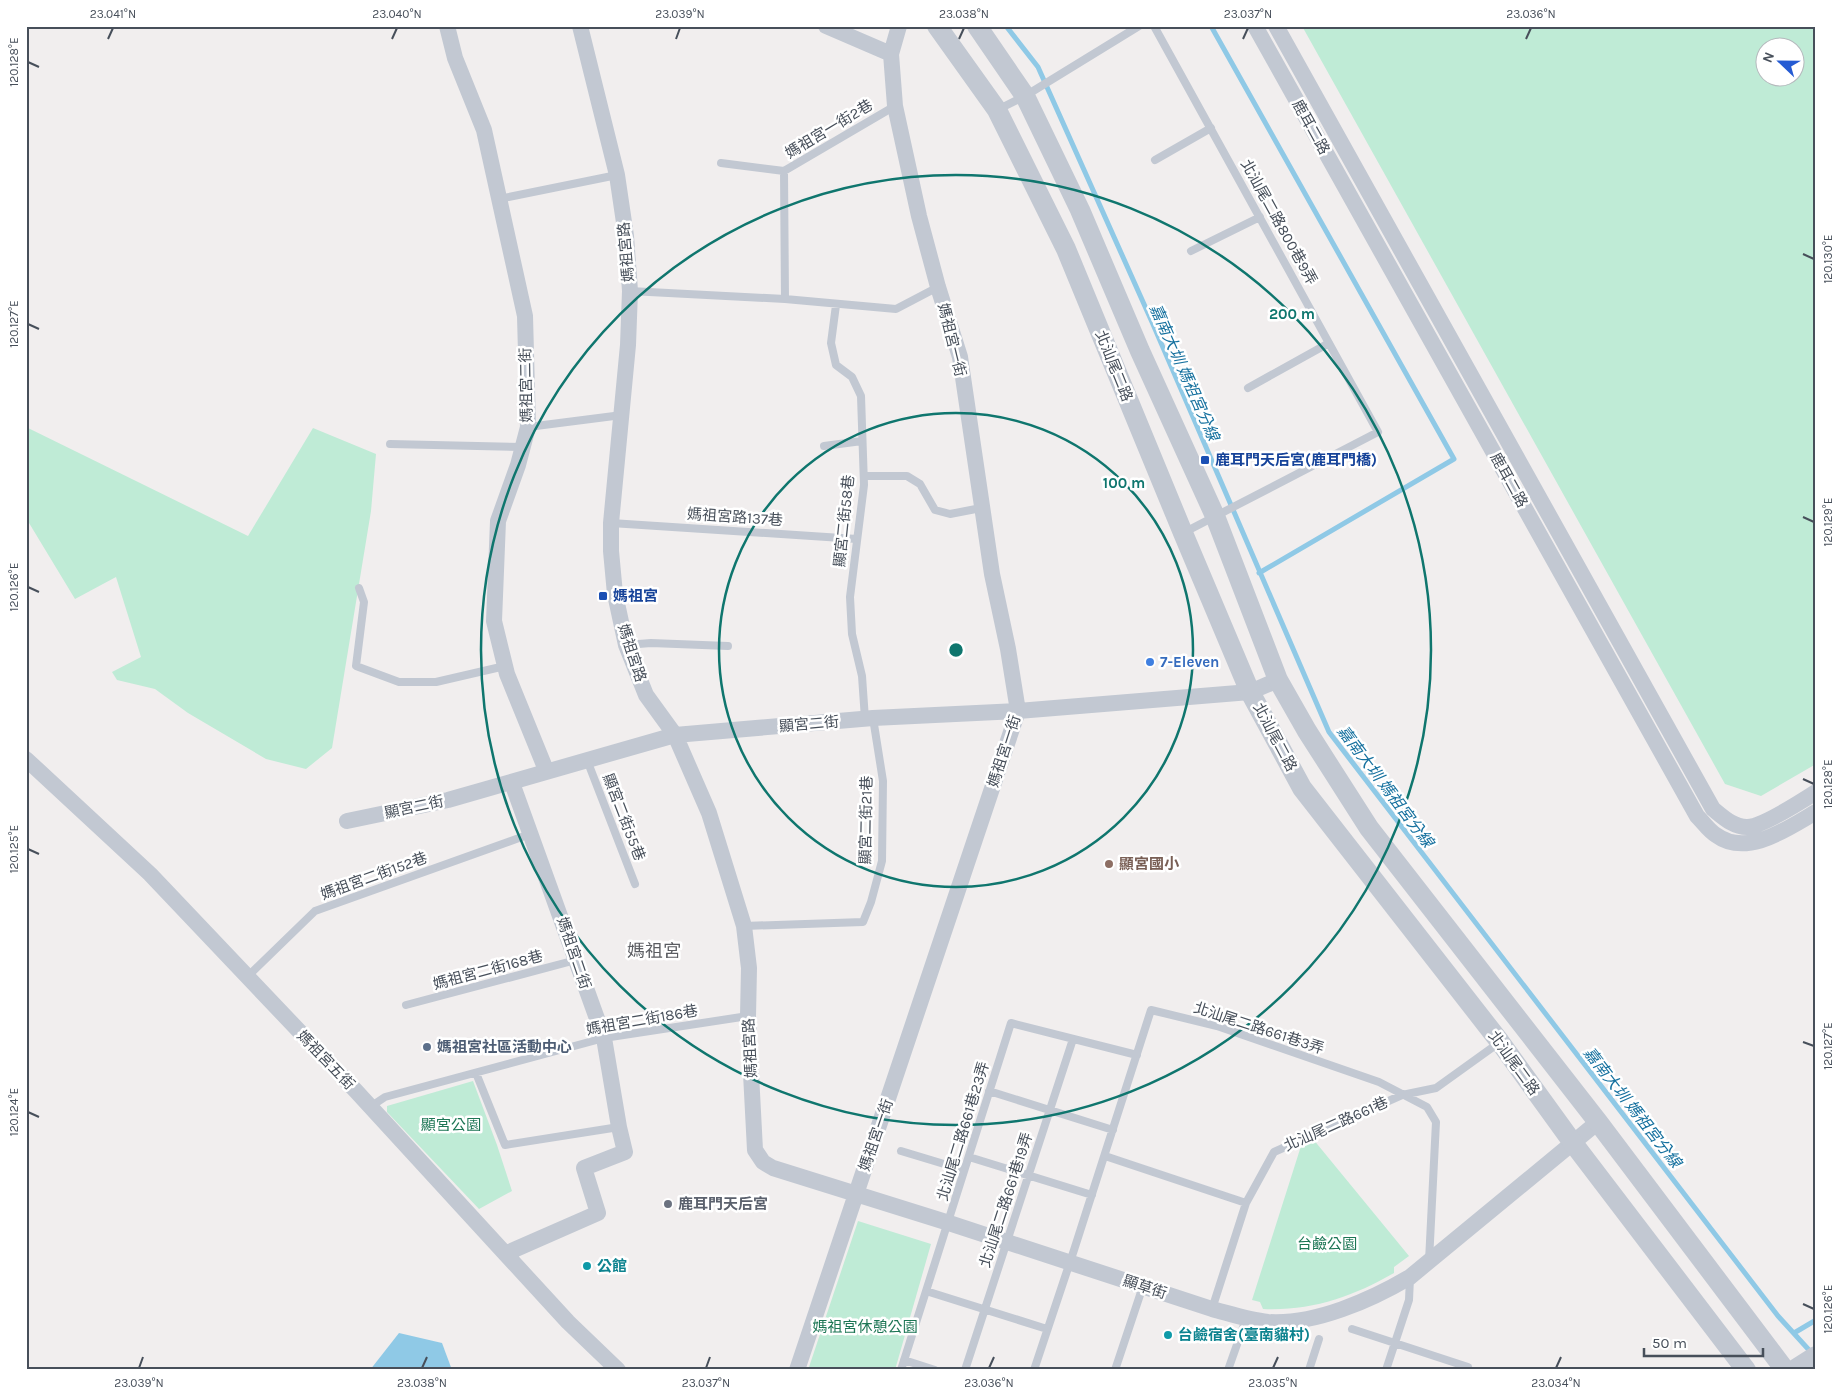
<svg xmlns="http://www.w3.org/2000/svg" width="1842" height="1396" viewBox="0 0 1842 1396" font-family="Karla,'Noto Sans TC',sans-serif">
  <rect width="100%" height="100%" fill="#f1eeee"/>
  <path fill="#bfebd6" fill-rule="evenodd" d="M1302,26H1816V764L1761,796L1725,784ZM1764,48H1794V78H1764Z
    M26,427L248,536L313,428L376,454L371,511L332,748L306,769L266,759L188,713L155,689L117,680L112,672L141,657L116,577L75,599L26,518Z
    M473,1081L497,1145L512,1191L479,1209L387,1112V1106Z
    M1313,1139L1409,1256L1394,1267V1273C1352,1297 1312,1311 1263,1309L1260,1302L1252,1300L1301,1146Z
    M858,1221L931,1244L895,1370H808Z"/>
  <path fill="#8fc9e6" d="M399,1333L442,1343L452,1370H370Z"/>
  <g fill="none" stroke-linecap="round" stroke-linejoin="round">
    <path stroke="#8fc9e6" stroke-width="5" d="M1006,26L1038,67L1152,322L1329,732L1778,1316L1809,1350
      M1211,26L1454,459L1259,573
      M1794,1333L1816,1320"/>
    <path stroke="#c2c8d2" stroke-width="8" d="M1154,26L1378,432L1183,533
      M999,109L1025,96L1139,26
      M1155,160L1211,128
      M721,163L784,171
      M499,199L617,175
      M1191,251L1260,217
      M630,291L785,299L896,309L938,287
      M785,299L784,171L895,106
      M836,305L831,343L836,365L852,377L861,396L864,485L850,597L852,634L862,676L865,719
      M1248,388L1329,343
      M528,427L622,415
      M390,444L523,447
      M824,446L862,441
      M864,476H907L920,484L935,510L950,514L981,508
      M611,523L857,539
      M359,588L364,602L356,666L399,682H436L505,666
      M626,645L651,643L728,646
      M587,760L635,884
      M744,926L863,922L871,902L882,861L883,781L873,718
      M247,977L315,911L530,834
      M406,1005L576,960
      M476,1073L505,1145L619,1127
      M989,1091L1113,1130
      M370,1107L385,1097L604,1038L748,1016
      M901,1151L964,1170
      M1105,1156L1246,1203L1274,1152L1402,1095L1436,1088L1500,1042
      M969,1157L1092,1195
      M926,1291L1047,1329
      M1212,1309L1246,1203
      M1352,1329L1468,1367L1467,1370
      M904,1360L935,1370
      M901,1370L1011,1023L1137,1055
      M965,1370L1073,1039
      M1034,1370L1074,1250L1151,1010L1217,1026L1379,1082L1427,1107L1436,1122L1429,1261
      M1115,1370L1143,1286
      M1228,1370L1246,1319
      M1309,1370L1319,1339
      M1386,1370L1409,1300L1410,1278"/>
    <path stroke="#c2c8d2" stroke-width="16" d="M447,26L455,58L484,130L525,316L528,427L518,465L498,521L494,621L507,674L546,770
      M580,26L617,175L626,236L630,291L628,345L611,523V551L615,594L626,645L646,695L675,735L709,813L744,926L749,968L748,1016L755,1150L763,1162L773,1168L949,1223L1212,1309C1231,1314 1249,1320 1268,1322C1315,1325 1371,1300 1410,1277L1598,1122
      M826,26L891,54
      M1255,26L1697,816C1703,822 1709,831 1716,835C1747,858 1788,828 1816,812
      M1276,26L1713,809C1723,817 1733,827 1747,827C1761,827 1802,801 1816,792
      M26,759L150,874L356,1091L568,1322L618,1370
      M347,821L448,800L675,735L873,718L1018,711L1250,692L1278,680
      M507,1253L598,1213L584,1168L625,1152L619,1127L604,1038L512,783
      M797,1370L1018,711L1008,649L992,574L960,357L938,287L919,216L895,106L891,54L899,26"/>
    <path stroke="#c2c8d2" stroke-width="20" d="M937,26L997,110L1066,249L1183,533L1250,692L1302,788L1500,1042L1573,1143L1746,1370
      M977,26L1025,96L1080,210L1140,351L1215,516L1278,680L1307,731L1369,828L1598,1122L1785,1370
      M1794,1370L1816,1356"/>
  </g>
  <path fill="none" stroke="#474f5a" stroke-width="2" d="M108,39L113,28M392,39L397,28M676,39L680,28M959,39L964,28M1243,39L1248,28M1526,39L1531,28M28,62L39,67M1803,254L1814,259M28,324L39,329M1803,517L1814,522M28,587L39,592M1803,779L1814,784M28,849L39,854M1803,1042L1814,1046M28,1112L39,1117M1803,1304L1814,1309M139,1368L143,1357M422,1368L427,1357M706,1368L710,1357M989,1368L994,1357M1273,1368L1278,1357M1556,1368L1561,1357"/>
  <g fill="none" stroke="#0f766e" stroke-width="2.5">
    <circle cx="956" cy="650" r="237"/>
    <circle cx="956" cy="650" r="475"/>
  </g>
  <g fill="#1a4fb4" stroke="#fff" stroke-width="2">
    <rect x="1200" y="455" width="10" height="10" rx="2.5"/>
    <rect x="598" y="591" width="10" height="10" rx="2.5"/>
  </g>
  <circle fill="#3f7fe0" stroke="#fff" stroke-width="2" cx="1150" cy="662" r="5"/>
  <circle fill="#8d6e63" stroke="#fff" stroke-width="2" cx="1109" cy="864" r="5"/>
  <circle fill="#5c6f8a" stroke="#fff" stroke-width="2" cx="427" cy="1047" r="5"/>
  <circle fill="#6b7280" stroke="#fff" stroke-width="2" cx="668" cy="1204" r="5"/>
  <g fill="#0f9aa8" stroke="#fff" stroke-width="2">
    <circle cx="587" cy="1266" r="5"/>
    <circle cx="1168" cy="1335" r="5"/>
  </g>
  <g text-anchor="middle" stroke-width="5" stroke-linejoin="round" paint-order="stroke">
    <g font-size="15" fill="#474f5a" stroke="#fff">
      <text transform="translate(1311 127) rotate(61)" y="5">鹿耳二路</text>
      <text transform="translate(829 129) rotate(-31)" y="5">媽祖宮一街2巷</text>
      <text transform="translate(1279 222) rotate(61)" y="5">北汕尾二路800巷9弄</text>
      <text transform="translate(626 252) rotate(-95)" y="5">媽祖宮路</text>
      <text transform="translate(952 340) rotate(76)" y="5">媽祖宮一街</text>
      <text transform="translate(1114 366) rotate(68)" y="5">北汕尾二路</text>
      <text transform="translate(526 385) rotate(-91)" y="5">媽祖宮二街</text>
      <text transform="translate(1509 480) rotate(61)" y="5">鹿耳二路</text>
      <text transform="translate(735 517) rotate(4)" y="5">媽祖宮路137巷</text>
      <text transform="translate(844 521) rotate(-84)" y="5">顯宮二街58巷</text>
      <text transform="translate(632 653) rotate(72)" y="5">媽祖宮路</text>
      <text transform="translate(809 724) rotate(-5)" y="5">顯宮二街</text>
      <text transform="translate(1275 737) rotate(62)" y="5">北汕尾二路</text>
      <text transform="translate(1004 751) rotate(-72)" y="5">媽祖宮一街</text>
      <text transform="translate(414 807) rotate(-12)" y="5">顯宮二街</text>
      <text transform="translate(624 817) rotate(69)" y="5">顯宮二街55巷</text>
      <text transform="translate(866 820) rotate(-89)" y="5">顯宮二街21巷</text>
      <text transform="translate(374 876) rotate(-20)" y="5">媽祖宮二街152巷</text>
      <text transform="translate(574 953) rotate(71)" y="5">媽祖宮二街</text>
      <text transform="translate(488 970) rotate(-15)" y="5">媽祖宮二街168巷</text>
      <text transform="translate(642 1020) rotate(-10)" y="5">媽祖宮二街186巷</text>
      <text transform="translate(1259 1028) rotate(18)" y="5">北汕尾二路661巷3弄</text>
      <text transform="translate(750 1048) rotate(-93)" y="5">媽祖宮路</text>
      <text transform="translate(326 1060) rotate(46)" y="5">媽祖宮五街</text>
      <text transform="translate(1514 1063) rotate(54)" y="5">北汕尾二路</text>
      <text transform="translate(1336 1124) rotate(-24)" y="5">北汕尾二路661巷</text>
      <text transform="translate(963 1131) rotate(-73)" y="5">北汕尾二路661巷23弄</text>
      <text transform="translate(876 1135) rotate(-71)" y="5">媽祖宮一街</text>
      <text transform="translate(1006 1200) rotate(-72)" y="5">北汕尾二路661巷19弄</text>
      <text transform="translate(1145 1287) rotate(18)" y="5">顯草街</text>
    </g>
    <g font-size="15" font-weight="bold" fill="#164399" stroke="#fff" text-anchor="start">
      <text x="1215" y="465">鹿耳門天后宮(鹿耳門橋)</text>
      <text x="613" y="601">媽祖宮</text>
    </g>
    <g font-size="15" font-weight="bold" fill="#366cbe" stroke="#fff" text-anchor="start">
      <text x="1160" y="667">7-Eleven</text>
    </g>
    <g font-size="15" font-weight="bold" fill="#785e54" stroke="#fff" text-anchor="start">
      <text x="1119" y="869">顯宮國小</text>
    </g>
    <g font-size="15" font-weight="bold" fill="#4e5e75" stroke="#fff" text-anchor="start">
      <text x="437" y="1052">媽祖宮社區活動中心</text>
    </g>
    <g font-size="15" fill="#1d7655" stroke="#fff">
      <text x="451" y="1130">顯宮公園</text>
      <text x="1327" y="1249">台鹼公園</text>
      <text x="865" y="1332">媽祖宮休憩公園</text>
    </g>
    <g font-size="15" font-weight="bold" fill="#5b616d" stroke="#fff" text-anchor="start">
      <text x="678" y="1209">鹿耳門天后宮</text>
    </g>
    <g font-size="15" font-weight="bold" fill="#0d838f" stroke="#fff" text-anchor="start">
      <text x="597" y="1271">公館</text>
      <text x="1178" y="1340">台鹼宿舍(臺南貓村)</text>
    </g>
    <g font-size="16" font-style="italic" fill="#16719f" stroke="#fff">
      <text transform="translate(1185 372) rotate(66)" y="6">嘉南大圳 媽祖宮分線</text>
      <text transform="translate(1386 786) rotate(53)" y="6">嘉南大圳 媽祖宮分線</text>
      <text transform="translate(1633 1107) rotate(52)" y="6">嘉南大圳 媽祖宮分線</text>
    </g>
    <g font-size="18" fill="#5b5d62" stroke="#fff">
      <text x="654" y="957">媽祖宮</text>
    </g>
  </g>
  <circle cx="956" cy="650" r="8" fill="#0f766e" stroke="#fff" stroke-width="2.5"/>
  <g font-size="15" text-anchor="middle" font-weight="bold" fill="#0f766e" stroke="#fff" stroke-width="5" stroke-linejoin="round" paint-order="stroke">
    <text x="1292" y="319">200 m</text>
    <text x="1124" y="488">100 m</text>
  </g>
  <rect width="1842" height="1396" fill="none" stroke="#ffffff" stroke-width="55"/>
  <g transform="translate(1780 62) rotate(292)"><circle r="24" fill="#ffffff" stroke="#b5b9bd"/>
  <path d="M0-4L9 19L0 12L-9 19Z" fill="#255bd3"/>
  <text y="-8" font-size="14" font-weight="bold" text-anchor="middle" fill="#474f5a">N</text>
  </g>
  <path d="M1644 1348v8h119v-8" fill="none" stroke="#474f5a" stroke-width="2.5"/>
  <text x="1652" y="1348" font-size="15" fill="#474f5a" stroke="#ffffff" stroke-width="4" paint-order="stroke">50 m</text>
  <rect x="28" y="28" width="1786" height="1340" fill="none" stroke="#474f5a" stroke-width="2"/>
  <g font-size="12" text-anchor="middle" fill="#474f5a">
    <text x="113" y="18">23.041°N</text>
    <text x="397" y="18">23.040°N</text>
    <text x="680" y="18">23.039°N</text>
    <text x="964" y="18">23.038°N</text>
    <text x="1248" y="18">23.037°N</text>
    <text x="1531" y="18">23.036°N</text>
    <text transform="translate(14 62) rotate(-90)" y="4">120.128°E</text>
    <text transform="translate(1828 259) rotate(-90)" y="4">120.130°E</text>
    <text transform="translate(14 324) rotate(-90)" y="4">120.127°E</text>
    <text transform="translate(1828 522) rotate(-90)" y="4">120.129°E</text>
    <text transform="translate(14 587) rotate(-90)" y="4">120.126°E</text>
    <text transform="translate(1828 784) rotate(-90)" y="4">120.128°E</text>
    <text transform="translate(14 849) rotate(-90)" y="4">120.125°E</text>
    <text transform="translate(1828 1046) rotate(-90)" y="4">120.127°E</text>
    <text transform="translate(14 1112) rotate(-90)" y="4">120.124°E</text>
    <text transform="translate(1828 1309) rotate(-90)" y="4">120.126°E</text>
    <text x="139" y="1387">23.039°N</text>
    <text x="422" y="1387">23.038°N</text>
    <text x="706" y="1387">23.037°N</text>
    <text x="989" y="1387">23.036°N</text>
    <text x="1273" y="1387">23.035°N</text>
    <text x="1556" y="1387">23.034°N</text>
  </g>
</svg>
